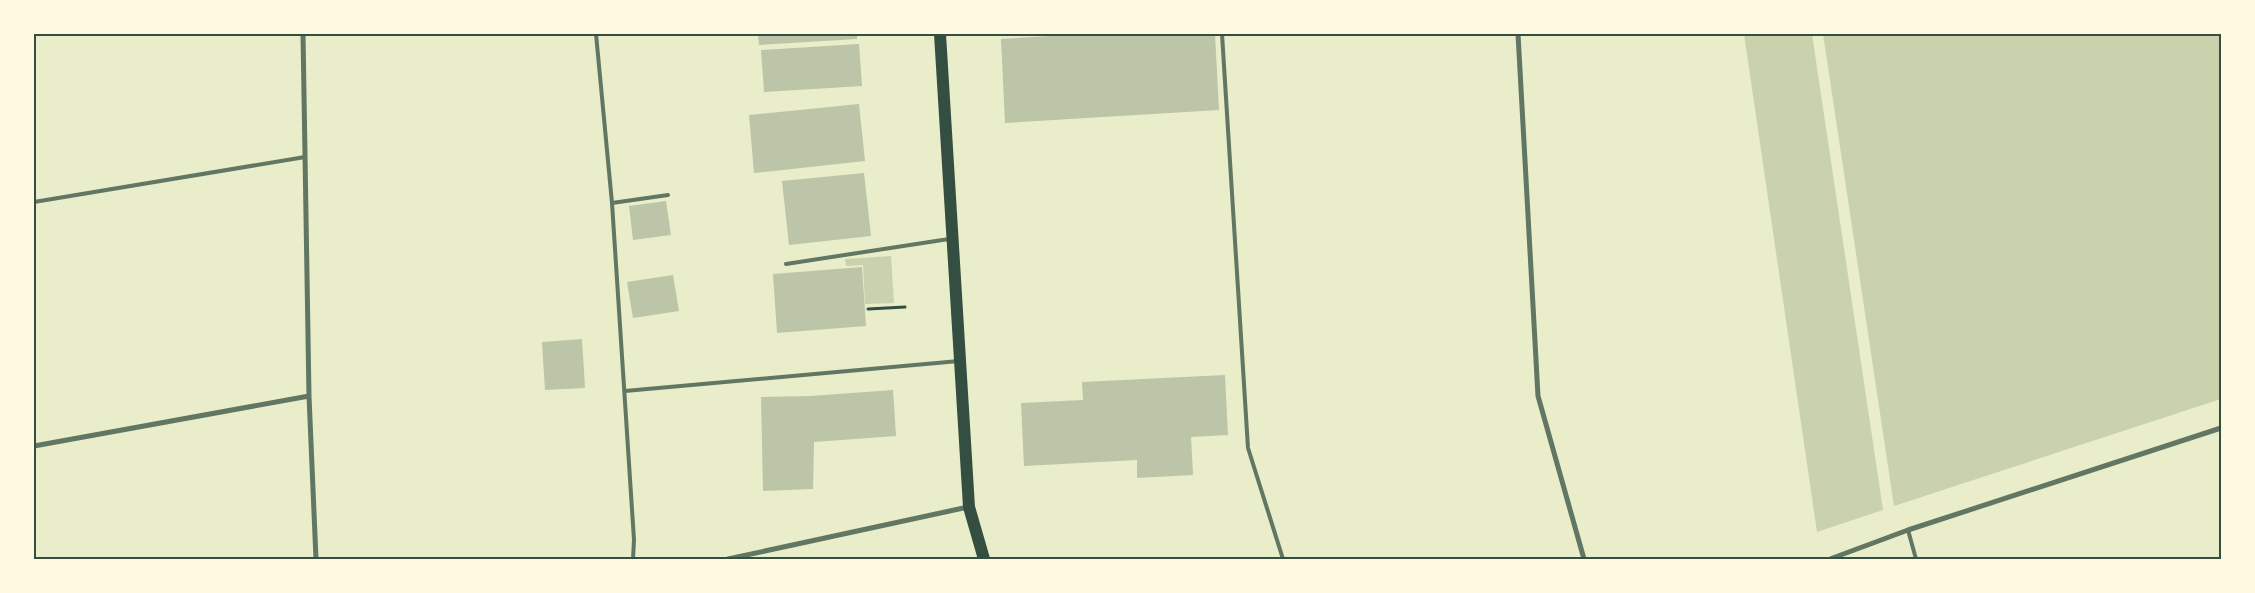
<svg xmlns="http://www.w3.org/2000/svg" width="2255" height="593" viewBox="0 0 2255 593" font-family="'PT Sans Narrow',sans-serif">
  <rect width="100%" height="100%" fill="#e9edc9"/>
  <path fill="#cad2ad" d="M1744,34H1812L1883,510L1817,532Z
    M1823,34H2221V399L1894,506Z
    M891,256L894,303L865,304L863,265L846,266L845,259Z"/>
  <path fill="#bcc5a7" d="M758,34H857V39L759,45Z
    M1084,34H1215L1219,110L1005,123L1001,39Z
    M859,44L862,86L764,92L761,50Z
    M859,104L865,161L754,173L749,115Z
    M864,173L871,236L789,245L782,181Z
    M666,201L671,235L633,240L629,206Z
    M862,267L866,326L777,333L773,274Z
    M673,275L679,311L633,318L627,282Z
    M582,339L585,388L545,390L542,342Z
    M1225,375L1228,435L1191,437L1193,475L1137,478V460L1024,466L1021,403L1083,400L1082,382Z
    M893,390L896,436L814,442L813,489L763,491L761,397L811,396Z"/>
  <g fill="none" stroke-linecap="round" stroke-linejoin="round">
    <path stroke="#344e41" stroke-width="3" d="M868,309L905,307"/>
    <path stroke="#617663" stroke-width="4" d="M596,34L612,203L634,540L633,559
      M1222,34L1248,448L1283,559
      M34,202L305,157
      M612,203L668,195
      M786,264L949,239
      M625,391L959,361
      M1908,530L1916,559"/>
    <path stroke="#617663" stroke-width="5" d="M303,34L309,396L316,559
      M1518,34L1538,396L1584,559
      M34,446L309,396
      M728,559L968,507
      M1830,559L1908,530L2221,428"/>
    <path stroke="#344e41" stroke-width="12" d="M940,34L969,507L984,559"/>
  </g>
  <rect width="2255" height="593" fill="none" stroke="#fefae0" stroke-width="70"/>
  <rect x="35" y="35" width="2185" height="523" fill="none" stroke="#344e41" stroke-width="2"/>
</svg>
